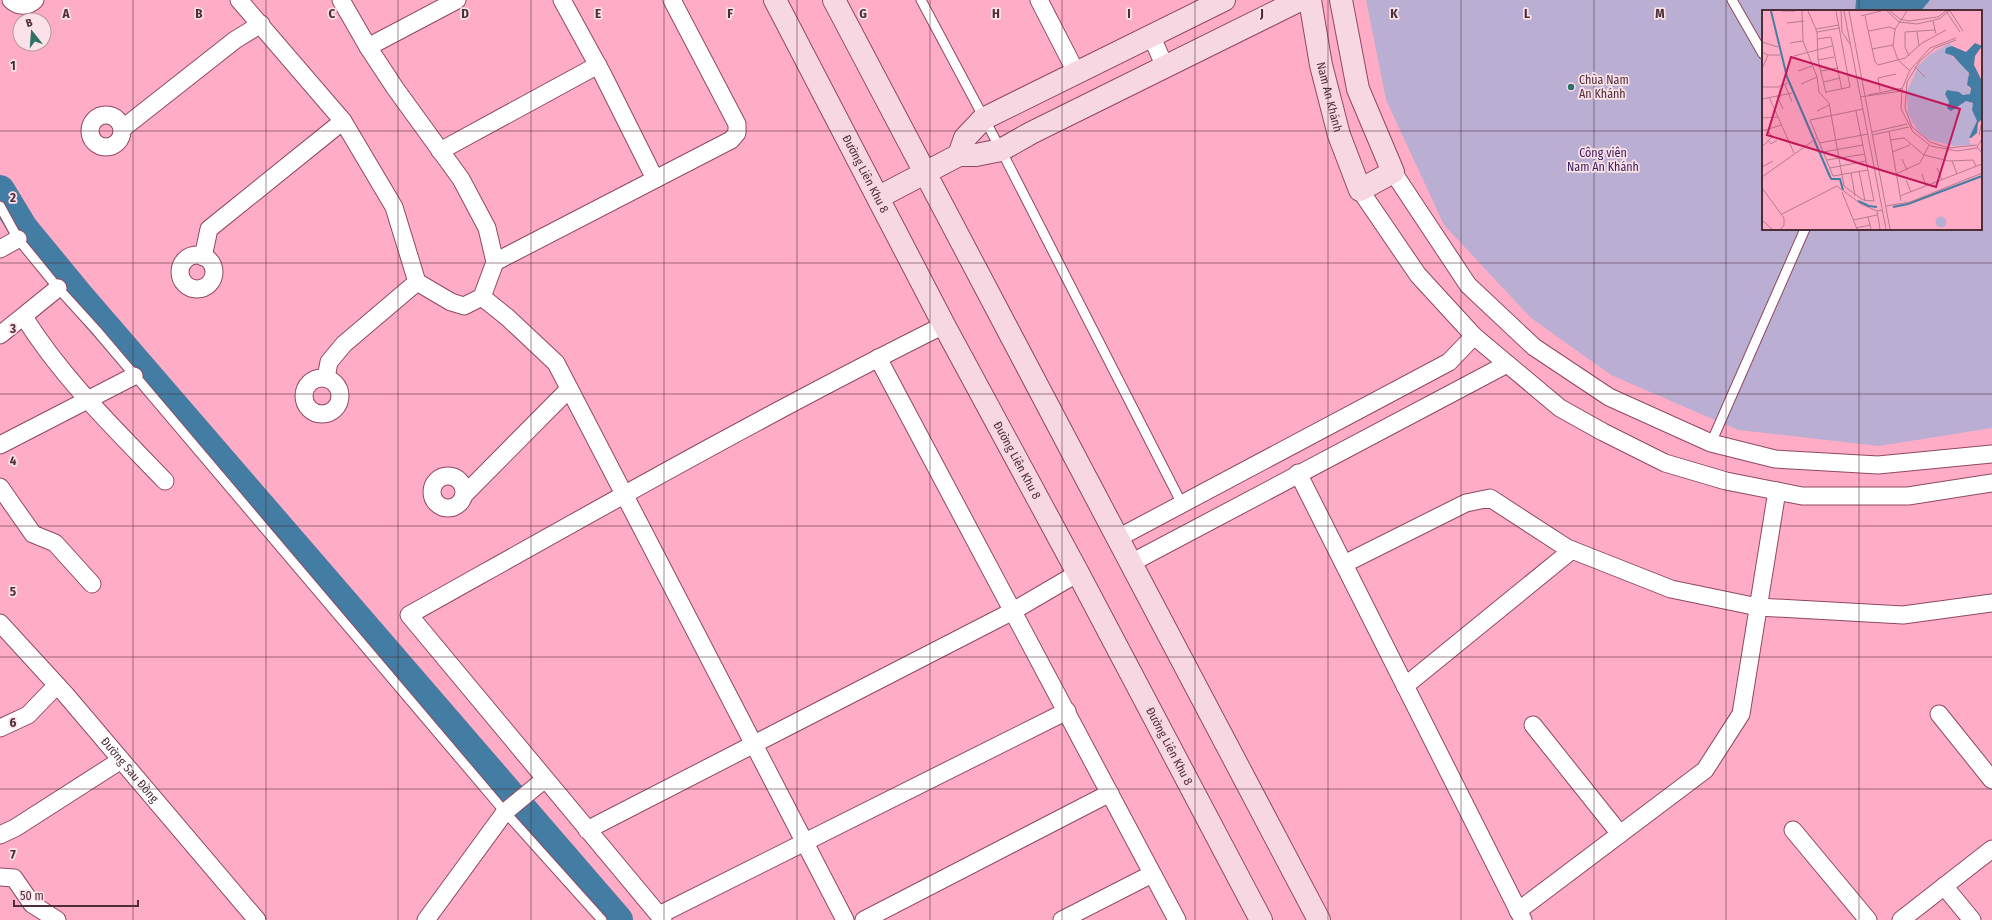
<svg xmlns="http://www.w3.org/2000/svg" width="1992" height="920" viewBox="0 0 1992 920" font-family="'Fira Sans Condensed',sans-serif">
  <rect width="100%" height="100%" fill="#ffadc6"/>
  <path fill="#baafd3" d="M1366,0H1856L1855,11H1763V229H1981V11H1921L1930,0H1992V428L1879,446L1738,430L1611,375L1531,318L1444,225L1386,100Z"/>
  <path fill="#447da4" d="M1856,0H1930L1921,11H1855Z"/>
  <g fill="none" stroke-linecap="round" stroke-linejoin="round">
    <path stroke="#447da4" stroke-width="30" d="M0,190L23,228L79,296L618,920"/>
    <defs>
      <path id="lane" d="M921,0L1001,150L1182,504
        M1732,0L1763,54
        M0,206L18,239L58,288L97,331L505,812L602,920
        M1711,443L1805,229"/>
      <g id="street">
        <path d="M11,0C18,7 28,7 35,0"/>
        <path d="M239,0L343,121L394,207L417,282L451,302L464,306L482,297L495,262L487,228L461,179L395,88L368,47L341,0"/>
        <path d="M562,0L602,73L655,179"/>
        <path d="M1039,0L1076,72"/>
        <path d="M1151,35L1165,67"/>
        <path d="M368,47L457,0"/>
        <circle cx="106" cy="131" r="16"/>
        <path d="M122,129L235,40L261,24"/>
        <path d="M440,151L598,65"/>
        <path d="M1393,172L1468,285L1534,347L1609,397L1711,443L1775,459L1878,465L1992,454"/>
        <path d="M1360,190L1418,275L1474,336L1560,408L1603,432L1665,463L1726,481L1802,496H1908L1992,483"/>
        <path d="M0,249L18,239"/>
        <circle cx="197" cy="272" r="17"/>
        <path d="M203,257L209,229L343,121"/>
        <path d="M495,262L731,140L737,133V124L672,0"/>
        <path d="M482,297L507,317L556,363L845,920"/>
        <path d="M24,317C63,379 115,429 165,481"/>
        <path d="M0,335L58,288"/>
        <path d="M878,358L1177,920"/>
        <circle cx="322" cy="396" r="18"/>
        <path d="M326,378L329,362L344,344L417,282"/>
        <path d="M0,445L134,376"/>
        <path d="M1298,473L1523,920"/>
        <circle cx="448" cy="492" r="16"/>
        <path d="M0,487L33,534L55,543L92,584"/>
        <path d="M464,495L569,389"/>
        <path d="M1118,538L1449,362L1474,336"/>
        <path d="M1131,563L1507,364"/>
        <path d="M1344,564L1466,503L1490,498L1567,548L1671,589L1758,607L1903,615L1992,603"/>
        <path id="s1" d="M0,623L66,695L257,920"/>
        <path d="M1405,686L1572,550"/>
        <path d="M1939,714L1992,780"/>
        <path d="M1533,725L1620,834"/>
        <path d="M0,728L28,715L57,685"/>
        <path d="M587,830L1013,611L1078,573"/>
        <path d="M1793,830L1868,920"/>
        <path d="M0,835L15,828L121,760"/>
        <path d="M0,877L14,878L32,904L57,920"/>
        <path d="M1944,886L1972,920"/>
        <path d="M1518,911L1705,770L1741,714L1777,491"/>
        <path d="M659,915L1067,711"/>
        <path d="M426,920L505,812L545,779"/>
        <path d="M663,920L409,615C586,516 763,415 944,325"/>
        <path d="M864,920L1110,793"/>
        <path d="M1062,920L1152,874"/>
        <path d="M1901,920L1992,849"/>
      </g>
      <g id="secondary">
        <path id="s2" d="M775,0L944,325L1078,573L1261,920"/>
        <path d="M834,0L1319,920"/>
        <path id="s3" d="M1310,0L1321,65L1339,135L1360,190L1393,172L1358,89L1341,0"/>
        <path d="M959,155L965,138L983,119L1224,0"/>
        <path d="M879,197L959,155H976L1001,150L1031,133L1300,0"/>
      </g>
    </defs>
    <use href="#lane" stroke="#904861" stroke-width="11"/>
    <use href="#street" stroke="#904861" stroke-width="19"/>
    <use href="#secondary" stroke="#904861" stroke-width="24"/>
    <use href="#lane" stroke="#fff" stroke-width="9"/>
    <use href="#street" stroke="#fff" stroke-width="17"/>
    <use href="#secondary" stroke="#f7d8e2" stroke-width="22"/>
  </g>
  <path fill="none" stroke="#4e2d37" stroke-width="1" stroke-opacity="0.55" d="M133,0V920M266,0V920M398,0V920M531,0V920M664,0V920M797,0V920M930,0V920M1062,0V920M1195,0V920M1328,0V920M1461,0V920M1594,0V920M1726,0V920M1859,0V11M0,131H1763M1981,131H1992M1859,229V920M0,263H1992M0,394H1992M0,526H1992M0,657H1992M0,789H1992"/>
  <circle fill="#2d7265" stroke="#fbe1e8" stroke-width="1.5" cx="1571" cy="87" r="4"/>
  <g text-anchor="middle" stroke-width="3.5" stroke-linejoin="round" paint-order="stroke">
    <g font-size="12" fill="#4e2d37" stroke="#fbe1e8" text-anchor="start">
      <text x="1579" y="84">Chùa Nam<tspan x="1579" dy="14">An Khánh</tspan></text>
    </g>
    <g font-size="12" fill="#4e2d37" stroke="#fbe1e8">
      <text dy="4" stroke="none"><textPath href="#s3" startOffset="99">Nam An Khánh</textPath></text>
      <text dy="4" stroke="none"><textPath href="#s2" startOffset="196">Đường Liên Khu 8</textPath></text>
      <text dy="4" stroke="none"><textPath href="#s2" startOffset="520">Đường Liên Khu 8</textPath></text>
      <text dy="4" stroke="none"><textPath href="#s2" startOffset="844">Đường Liên Khu 8</textPath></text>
      <text dy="4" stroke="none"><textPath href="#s1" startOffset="196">Đường Sau Đồng</textPath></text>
    </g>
    <g font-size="12" fill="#391b5f" stroke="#fbe1e8">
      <text x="1603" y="157">Công viên<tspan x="1603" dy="14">Nam An Khánh</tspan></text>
    </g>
  </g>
  <g transform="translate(1762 10)">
    <rect width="220" height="220" fill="#ffadc6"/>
    <path d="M188,33L190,36L184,38L186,44L204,58L207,68L205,75L209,81L205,86L197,82L183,84L190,99L204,91L211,93L215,111L207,128L209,135L191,136L165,129L156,121L146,104L145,81L157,55L167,45ZM173.5 212a5.5 5.5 0 1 1 11 0a5.5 5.5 0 1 1-11 0Z" fill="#baafd3"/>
    <path d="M213,33L220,36L213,46L212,55L220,71V109L216,113L215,123L209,128H207L215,111L210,100L211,93L204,91L189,101L185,98L187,92L183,84L185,80L197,82L201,85L208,84L209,78L205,75L207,63L191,46L183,43L184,38L190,36L204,42Z" fill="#447da4"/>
    <path fill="none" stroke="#447da4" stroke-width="2" d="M9,1L25,67L69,169M69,169H78L81,180M96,191L107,196L115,197M131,197L146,194L220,166"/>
    <path fill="none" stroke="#b87a8d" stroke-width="1" d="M20,1H33M40,1L41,31L55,67L57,82L67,93L82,176L101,190L112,191L94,101M46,1L55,22L56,50L64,83M79,1L80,22L88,34M82,1L124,219M87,1L128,219M125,1L137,12L155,14L177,9L187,1M128,1L138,9L147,11L176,7L184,1M145,1L133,19L131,36L136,50L147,60M184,1L198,22M188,1L201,21M99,6L119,1M103,6L113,52L116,55L143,48L160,33L184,20M171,11L174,24M25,13L42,11M54,19L77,15M107,21L127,17L133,19M55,22L78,18M155,22L157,36M194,28L168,38L148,60L140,79L139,99L151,122L169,136L195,141L215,138M55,29L69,27L80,80M194,30L173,38L158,51L145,72L143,98L150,117L168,132L187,138L215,135M0,32L16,37M28,33L41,31M110,39L131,35M0,42L6,45H18M32,46L70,36M147,46L143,37V22L173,20M56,50L72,47M153,57L163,67M0,59L6,45M36,61L50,56M59,61L76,58M62,72L78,68M39,74L55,67M23,75L30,92M0,77H16L26,73M118,81L116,68L134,64M64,82L88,77L74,1M106,85L141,78M15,86L21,99M7,87L32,143M98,87L140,81M0,89L30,83M101,99L48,110L71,166L106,160M55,101L67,95M0,108L16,107M0,121L19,115M127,121L139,191M110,122L145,114M110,125L147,117M217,125L220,111M220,129L215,137L220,143M6,130L9,134L15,130M128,130L142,128L162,145L187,151L211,150L214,156M57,133L106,124M0,137L10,127L7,122L1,120M61,142L101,135M130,142L148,135M140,149L145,160M65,150L103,144M190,151L195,164M0,157L11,151M68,158L104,151M175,158L180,170M97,161L103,191M89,163L93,186M134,164L158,153L167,135M160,164L164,176M0,167L55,128M144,170L149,182M0,178L22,208V215L19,219M80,182L95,219M138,186L220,154M124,196L148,192L220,163M115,201L118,219M20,204L75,176L99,194L115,201L121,200M106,207L109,219M0,210L10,219M91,210L115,205M94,218L108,215"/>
    <path fill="#c2185b" fill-opacity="0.15" stroke="#c2185b" stroke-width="2" d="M29,47L198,99L174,177L5,125Z"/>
    <rect width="220" height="220" fill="none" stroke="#4e2d37" stroke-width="2"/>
  </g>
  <g font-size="13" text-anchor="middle" font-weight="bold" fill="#4e2d37" stroke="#fbe1e8" stroke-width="3.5" stroke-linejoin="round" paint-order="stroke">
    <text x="66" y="18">A</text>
    <text x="199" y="18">B</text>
    <text x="332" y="18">C</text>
    <text x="465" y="18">D</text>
    <text x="598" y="18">E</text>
    <text x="730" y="18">F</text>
    <text x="863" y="18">G</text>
    <text x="996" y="18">H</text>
    <text x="1129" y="18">I</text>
    <text x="1262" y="18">J</text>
    <text x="1394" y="18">K</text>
    <text x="1527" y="18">L</text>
    <text x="1660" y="18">M</text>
    <text x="13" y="70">1</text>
    <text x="13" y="202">2</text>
    <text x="13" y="333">3</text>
    <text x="13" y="465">4</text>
    <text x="13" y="596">5</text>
    <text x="13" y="727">6</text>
    <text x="13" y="859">7</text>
  </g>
  <g transform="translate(32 32) rotate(343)"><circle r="19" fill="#fbe1e8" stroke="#b699a1"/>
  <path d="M0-3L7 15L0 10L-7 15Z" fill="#2d7265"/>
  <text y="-6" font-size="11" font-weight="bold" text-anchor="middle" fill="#4e2d37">B</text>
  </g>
  <path d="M14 900v6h124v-6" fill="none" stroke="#4e2d37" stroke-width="2"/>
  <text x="20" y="900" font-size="12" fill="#4e2d37" stroke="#fbe1e8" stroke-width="3" paint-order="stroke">50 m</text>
</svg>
